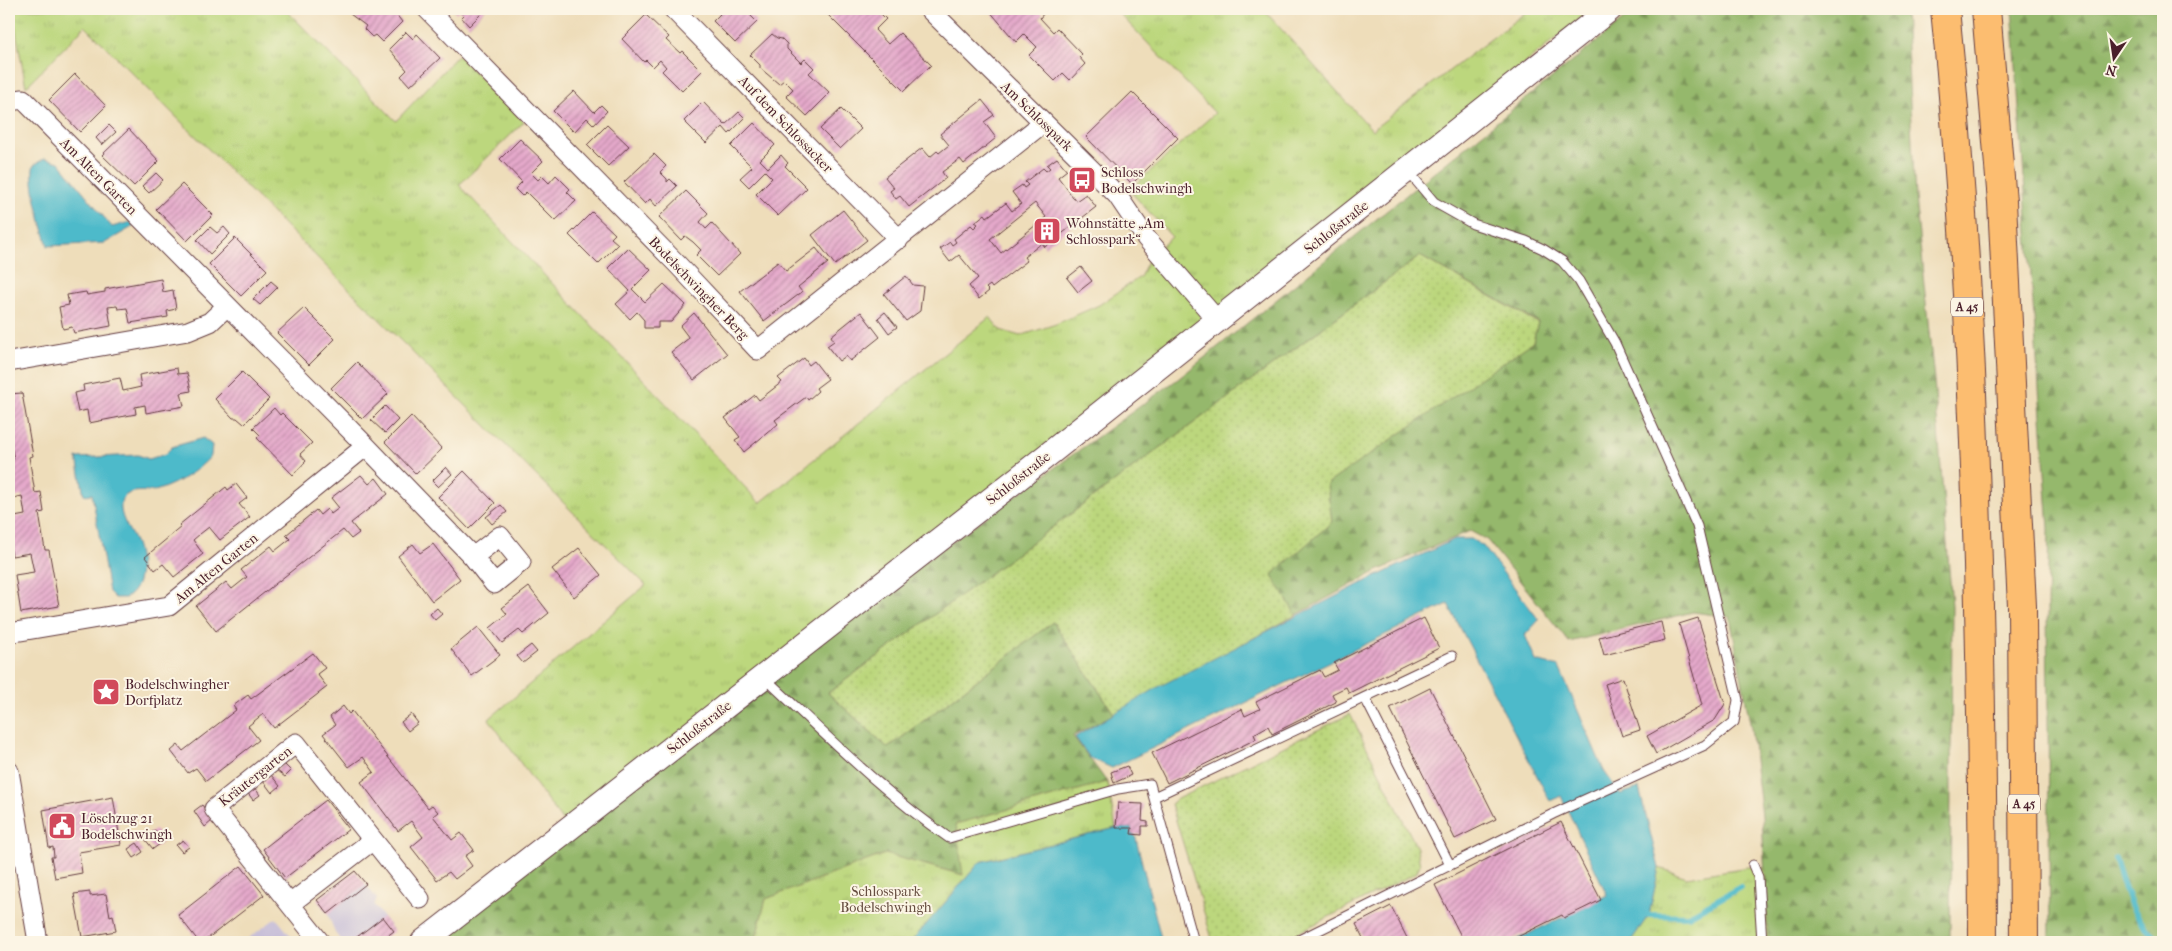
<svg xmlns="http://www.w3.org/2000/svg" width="2172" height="951" viewBox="0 0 2172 951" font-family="'IM FELL French Canon',serif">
  <defs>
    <pattern id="grass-dots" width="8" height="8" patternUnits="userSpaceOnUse" patternTransform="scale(1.25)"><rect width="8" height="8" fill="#bcd77d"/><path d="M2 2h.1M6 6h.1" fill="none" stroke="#a3b86c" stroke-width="1.8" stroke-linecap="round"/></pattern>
    <pattern id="forest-firs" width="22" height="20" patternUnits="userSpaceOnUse" patternTransform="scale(1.25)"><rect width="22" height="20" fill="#95b86c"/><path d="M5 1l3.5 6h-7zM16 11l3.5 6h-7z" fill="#7c9559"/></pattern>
    <pattern id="park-tufts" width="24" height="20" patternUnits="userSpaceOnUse" patternTransform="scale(1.25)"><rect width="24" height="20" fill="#bcd77d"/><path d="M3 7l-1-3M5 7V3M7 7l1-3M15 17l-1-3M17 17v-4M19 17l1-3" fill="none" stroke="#a3b86c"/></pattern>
    <pattern id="building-hatch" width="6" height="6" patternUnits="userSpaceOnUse" patternTransform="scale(1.25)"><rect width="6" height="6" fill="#e5a9cb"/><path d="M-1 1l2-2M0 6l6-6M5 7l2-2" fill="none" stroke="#bc89a5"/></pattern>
  </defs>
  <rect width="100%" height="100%" fill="#fcf5e5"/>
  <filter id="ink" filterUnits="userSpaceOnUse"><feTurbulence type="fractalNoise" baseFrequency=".02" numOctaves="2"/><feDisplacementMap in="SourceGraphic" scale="10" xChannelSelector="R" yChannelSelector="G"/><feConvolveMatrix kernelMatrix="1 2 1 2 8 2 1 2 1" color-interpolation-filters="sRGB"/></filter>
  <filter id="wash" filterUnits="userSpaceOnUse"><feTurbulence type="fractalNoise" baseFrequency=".0096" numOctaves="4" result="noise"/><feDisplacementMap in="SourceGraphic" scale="20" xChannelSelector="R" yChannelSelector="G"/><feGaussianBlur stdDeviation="1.12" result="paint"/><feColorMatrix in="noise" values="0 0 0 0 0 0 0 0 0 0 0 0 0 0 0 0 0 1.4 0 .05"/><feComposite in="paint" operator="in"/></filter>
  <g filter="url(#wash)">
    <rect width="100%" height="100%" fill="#eeddba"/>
    <path fill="#c8bfd8" d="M355,871L377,899L374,905L394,931L379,942H342L335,933L328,914L317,900Z
      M276,918L296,942H244L250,937Z"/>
    <path fill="url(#grass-dots)" stroke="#837b54" d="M1420,256L1538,323L1533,342L1273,575L1296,615L1114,714L1053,622L888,748L828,693Z
      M1350,714L1417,848L1420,865L1416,873L1279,942H1213L1171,804L1177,799Z"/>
    <path fill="url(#forest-firs)" stroke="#706c4c" d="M1637,9H1905L1915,197L1934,380L1952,606L1950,942H1768L1762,816L1751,728L1730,617L1693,612L1569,642L1487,540L1470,531L1377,571L1296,615L1272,575L1332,522L1327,484L1533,342L1538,322L1420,256L828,693L888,748L1053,622L1114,714L1073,736L1107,782L956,824L964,875L885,854L766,899L755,942H423L764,677L1178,379Z
      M2012,9H2163V942H2050L2047,605L2049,529Z"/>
    <path fill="url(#park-tufts)" stroke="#837b54" d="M12,9H285L396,121L458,55L524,122L459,185L760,503L990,317L1000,330L1020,336L1056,324L1099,305L1140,277L1151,255L1172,237L1129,190L1215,113L1115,9H1263L1372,130L1530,9H1593L568,829L489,719L646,585L85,26L26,87Z
      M1107,782L1116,828L980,862L911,942H755L766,899L885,854L963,875L956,824Z
      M1748,867L1765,868L1768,942H1630L1649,915L1659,868L1687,877Z"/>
    <path fill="#4ebaca" stroke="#4c6c7a" d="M45,158L59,162L112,227L130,222L134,226L105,243L48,246C43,229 28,180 34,165Z
      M203,438L212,445L211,456C197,472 178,483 158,490C145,494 132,487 122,499C117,516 130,529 136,544C142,561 143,589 125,598H115L109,592L92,494L84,495L77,458L138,455L149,459L165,454L172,447Z
      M1455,539H1471L1483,546L1539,620L1525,635L1536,661L1559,667L1604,771L1620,794L1639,788L1659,868L1649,915L1630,942H1512L1607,895L1561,796L1550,801L1448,604L1112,768L1090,758L1075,737L1160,686L1358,585Z
      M1116,828H1132L1131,834L1135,835L1162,942H911L980,862Z"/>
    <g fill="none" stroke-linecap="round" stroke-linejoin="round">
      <path stroke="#4ebaca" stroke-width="6" d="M2115,859C2126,891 2132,923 2163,942
        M1649,915L1688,916L1741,887"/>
    </g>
    <g id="blocks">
      <path fill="url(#building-hatch)" fill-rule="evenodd" d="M356,9H392L402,22L382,42L375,35L372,37L364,29L366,26L350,14Z
        M452,9H486L469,26L461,17L463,15L459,10L456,13Z
        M715,9H744L757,22L735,43L713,21L720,14Z
        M822,9H876L886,19L875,30L888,44L900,33L931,65L904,91Z
        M988,9H1038L1043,14L1040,18L1053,32L1057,28L1082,54L1079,57L1085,64L1070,80L1063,73L1055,81L1029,55L1037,47L1024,34L1016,42Z
        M646,15L669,37L666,40L680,53L682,51L702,71L682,91L662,71L666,67L660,60L653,67L646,60L644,62L622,39Z
        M406,32L413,39L417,34L440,58L410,86L401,76L407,70L389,49Z
        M772,34L777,38L782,39L787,44V49L801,63L805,59L814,68L809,73L830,93L807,116L786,96L793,89L784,80L779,84L760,68V65L750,55Z
        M75,74L106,106L80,132L49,100Z
        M574,91L594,112L601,105L607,111L594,125L587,118L574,132L553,111Z
        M1132,92L1178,138L1132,184L1086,137Z
        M982,100L994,115L984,122L996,138L964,164L960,159L942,172L946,178L909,207L900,196L896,199L890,191L894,188L885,177L922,148L930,157L937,151L939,153L949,145L940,134Z
        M703,102L725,125L739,112L745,118L729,134L723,127L706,143L684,121Z
        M841,109L861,129L840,149L820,129Z
        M754,123L775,145L760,160L768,168L781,155L788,163L785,166L807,188L778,216L756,194L772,178L765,171L749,187L740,178L752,167L731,146Z
        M109,125L116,132L102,145L96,138Z
        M607,125L629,146L608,166L587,145Z
        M129,129L159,161L134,186L102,155Z
        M520,139L543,161L531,173L538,180L542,176L549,183L556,175L570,189L567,192L576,201L555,221L526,192L522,196L515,189L522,182L500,159Z
        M654,154L666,166L660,172L667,179V182L670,179L677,186L656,206L650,199L645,204L624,182Z
        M1057,158L1067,170L1058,177L1076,201L1086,194L1096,207L1045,247L1042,243L1024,257L1027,261L992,288L990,285L986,288L989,291L979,299L969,286L978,278L959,255L950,262L940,249L950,242L952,245L956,242L954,239L971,225L974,228L978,224L975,222L985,214L987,217L1006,203L1012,211L1021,204L1012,192L1022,185L1024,188L1028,185L1025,182L1043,168L1046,171L1050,168L1047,165ZM1035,203L1046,217L1001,253L990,239Z
        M156,173L163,180L149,193L142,186Z
        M182,184L213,215L187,241L156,209Z
        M686,191L708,213L700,222L706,229L712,223L740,254L717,276L696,255L701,250L693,242L685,236L681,240L659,217Z
        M843,210L867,240L835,265L812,235Z
        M592,212L615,234L611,238L618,244L598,264L569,235Z
        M210,227L217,233L224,227L230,234L210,254L197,240Z
        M235,238L267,270L241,296L209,264Z
        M628,248L651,270L632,289L645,302L664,284L686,305L671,322H658V328H644V320L637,312L630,319L616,304L630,291L608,268Z
        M816,248L828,263L798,287L802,292L764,321L740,291L778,262L786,271Z
        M1081,267L1092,281L1078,292L1067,278Z
        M906,276L913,285L923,286L920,311L906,321L884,294Z
        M161,279L163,292L173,290L176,309L167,311L168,317L130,323L127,308L118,309L117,306L108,307L111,326L74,333L72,327L63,329L59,307L69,305L67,295L86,292L87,295L105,292V289Z
        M271,281L278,287L260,305L253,299Z
        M304,308L335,339L309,365L277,333Z
        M861,312L880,337L850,361L846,356L839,361L827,346L834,341L831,336Z
        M885,312L897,327L889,333L878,318Z
        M694,313L727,354L694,380L671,352L689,338L680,326Z
        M804,358L809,365L814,361L828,379L816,388L818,391L808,400L806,397L775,420L778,424L744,452L735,440L740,437L725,418L755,395L759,400L782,382L778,378Z
        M357,362L388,394L362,419L331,388Z
        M177,368L178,374L187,373L191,391L181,393L184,406L146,413L145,405L135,407L136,414L89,423L87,410L78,412L74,393L84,391L83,385L120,378L123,391L141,387L139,375Z
        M242,372L269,399L244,424L237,418H233L215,399Z
        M22,393L33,456L29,457L35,493L41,492L44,512L39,513L45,550H49L59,606L21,613L15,575L34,572L30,553L12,556L9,540V518L25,515L22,496L9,499V460L14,459L9,438V394Z
        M385,406L398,420L385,433L371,420Z
        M274,408L280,415L282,413L312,443L300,454L306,461L293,475L257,438L260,435L253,428Z
        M411,416L442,449L416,474L385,442Z
        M446,467L452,474L438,487L432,481Z
        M464,471L495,503L469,529L438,497Z
        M361,475L369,484L376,478L388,494L351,523L359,533L351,539L343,530L216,631L196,606L226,582L232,589L247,577L241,570L271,546L275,551L290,539L286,535L316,510L320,515L327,509L331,514L339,508L331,498Z
        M236,484L247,498L239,504L250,517L220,540L209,527L200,534L193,540L203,554L174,577L163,564L155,570L145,557L181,527L179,525L226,487L228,490Z
        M501,505L507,512L492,524L486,517Z
        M413,544L420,553L433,544L460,579L432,601L398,556Z
        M579,548L601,575L574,597L552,569Z
        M529,587L549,613L523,634L519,630L502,643L490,628L507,614L502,608Z
        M437,608L442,614L435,620L430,614Z
        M1424,618L1439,648L1349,693L1346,687L1332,694L1336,702L1272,734L1268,726L1254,734L1256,739L1167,783L1152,753L1242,709L1245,716L1260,709L1256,702L1320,670L1324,677L1338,670L1334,663Z
        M1698,618L1725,704L1715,720L1656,754L1647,736L1702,705L1679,624Z
        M1661,622L1665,640L1604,655L1599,637Z
        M478,627L500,655L472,676L451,649Z
        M531,645L537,652L523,663L517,656Z
        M313,653L325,668L317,674L327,687L274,728L263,714L248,726L259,740L206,781L196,768L188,773L171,751L178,745L183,751L236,710L233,706L248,695L251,699Z
        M1623,678L1640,730L1622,736L1605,684Z
        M1430,688L1496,819L1455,839L1390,708Z
        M343,706L349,714L352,711L428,808L432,805L438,812L433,816L452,840L461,833L474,850L465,856L472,866L455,879L449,872L437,880L411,847L423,837L411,821L398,831L361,782L374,772L363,757L349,767L323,734L335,725L330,717Z
        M411,714L418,723L408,731L401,722Z
        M284,764L291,771L285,777L276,770Z
        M1127,766L1131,775L1114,783L1111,772Z
        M271,775L280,786L272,793L263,781Z
        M254,787L260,795L253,800L247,792Z
        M113,797L121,845L79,852L82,873L55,878L51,857H54L53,847L49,848L43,810Z
        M326,800L349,829L285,878L263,849Z
        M1118,803L1143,804L1142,821L1148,822V826H1142V835L1131,834L1132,828H1116Z
        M202,805L213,820L205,827L194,811Z
        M1561,822L1601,900L1564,918L1562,915L1507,942H1464L1435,885Z
        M155,830L164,841L153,849L144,838Z
        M183,840L189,847L182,852L176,845Z
        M137,843L143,852L134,858L128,849Z
        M241,866L264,895L203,942H199L178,915Z
        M355,871L366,884L328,914L317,900Z
        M90,892V896L106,894L110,916L113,915L116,931L82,937L74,894Z
        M1391,906L1409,942H1365L1356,924Z
        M383,917L394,931L379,942H354L353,940Z"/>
    </g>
  </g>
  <g filter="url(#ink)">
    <use href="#blocks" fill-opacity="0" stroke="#633c40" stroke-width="1"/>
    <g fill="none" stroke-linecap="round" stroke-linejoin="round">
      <defs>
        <path id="service" d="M765,678C824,733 882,792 949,838L1118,789L1150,784L1194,942
          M1365,698L1450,865
          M1154,797L1452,656
          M1753,865L1758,877L1762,942
          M1295,942L1553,814L1705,745L1734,722L1738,700L1697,526L1615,343L1579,281L1562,261L1543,249L1526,241L1473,224L1434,202L1407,170"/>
        <path id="minor" d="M427,9L678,265L758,350L1043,123
          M673,9L899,239
          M929,9L1117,195L1146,238L1217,320
          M9,101L23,99L366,446L473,557L494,584L521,562L500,536L473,557
          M9,362L188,331L210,322L227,306
          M9,633L169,606L366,446
          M9,771L38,942
          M290,904L373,840
          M320,942L214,809L296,743L420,899"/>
        <path id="tertiary" d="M423,942L1016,480L1610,9"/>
        <path id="motorway" d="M1945,9C1976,318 1982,631 1983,942
          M1986,9L2002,202L2022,606L2024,942"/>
      </defs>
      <use href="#service" stroke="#633c40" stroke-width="11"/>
      <use href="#minor" stroke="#633c40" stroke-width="21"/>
      <use href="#tertiary" stroke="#633c40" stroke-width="26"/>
      <use href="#motorway" stroke="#633c40" stroke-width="30"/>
      <use href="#service" stroke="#fff" stroke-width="9"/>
      <use href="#minor" stroke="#fff" stroke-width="19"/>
      <use href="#tertiary" stroke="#fff" stroke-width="24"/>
      <use href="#motorway" stroke="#fcbd6f" stroke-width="28"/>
    </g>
  </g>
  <defs>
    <symbol id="bus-square" viewBox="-11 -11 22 22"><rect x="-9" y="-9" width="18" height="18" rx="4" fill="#d1495b" stroke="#fcf5e5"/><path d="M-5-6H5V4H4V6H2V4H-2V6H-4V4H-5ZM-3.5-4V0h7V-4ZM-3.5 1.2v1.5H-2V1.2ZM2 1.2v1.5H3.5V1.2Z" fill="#fff"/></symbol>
    <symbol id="building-square" viewBox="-11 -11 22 22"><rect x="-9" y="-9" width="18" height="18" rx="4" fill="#d1495b" stroke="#fcf5e5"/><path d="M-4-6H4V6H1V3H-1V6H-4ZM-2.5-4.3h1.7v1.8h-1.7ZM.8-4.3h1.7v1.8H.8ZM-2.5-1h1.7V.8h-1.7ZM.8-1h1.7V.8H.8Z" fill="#fff"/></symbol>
    <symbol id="sight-square" viewBox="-11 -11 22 22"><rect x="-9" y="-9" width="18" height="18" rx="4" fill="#d1495b" stroke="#fcf5e5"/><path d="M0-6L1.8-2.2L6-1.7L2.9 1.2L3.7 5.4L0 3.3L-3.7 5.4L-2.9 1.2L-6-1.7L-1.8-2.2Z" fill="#fff"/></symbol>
    <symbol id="civic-square" viewBox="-11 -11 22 22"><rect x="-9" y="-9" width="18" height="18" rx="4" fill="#d1495b" stroke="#fcf5e5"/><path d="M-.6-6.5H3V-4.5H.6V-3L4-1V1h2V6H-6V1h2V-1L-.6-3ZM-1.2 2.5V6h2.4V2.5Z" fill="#fff"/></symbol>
  </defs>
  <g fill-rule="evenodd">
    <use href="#bus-square" x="1066" y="164" width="32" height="32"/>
    <use href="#building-square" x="1031" y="215" width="32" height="32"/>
    <use href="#sight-square" x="90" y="676" width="32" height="32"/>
    <use href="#civic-square" x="46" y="810" width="32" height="32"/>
  </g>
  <g text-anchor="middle" stroke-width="4" stroke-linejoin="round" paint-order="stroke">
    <g fill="#fcf5e5" stroke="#7f5f63" stroke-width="1">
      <rect x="1951" y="297.5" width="32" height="19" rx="4"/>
      <rect x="2008" y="794.5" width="32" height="19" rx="4"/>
    </g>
    <g font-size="12" font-weight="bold" fill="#4a1f2b">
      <text x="1967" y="311">A 45</text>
      <text x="2024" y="808">A 45</text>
    </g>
    <g font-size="14" fill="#4a1f2b" stroke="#fcf5e5">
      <text transform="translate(1037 116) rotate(44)" y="5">Am Schlosspark</text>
      <text transform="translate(786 124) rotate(46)" y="5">Auf dem Schlossacker</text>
      <text transform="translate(99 176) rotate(45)" y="5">Am Alten Garten</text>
      <text transform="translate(1336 227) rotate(-38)" y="5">Schloßstraße</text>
      <text transform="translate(699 288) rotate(46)" y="5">Bodelschwingher Berg</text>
      <text transform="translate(1018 478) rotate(-38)" y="5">Schloßstraße</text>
      <text transform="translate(216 568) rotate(-39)" y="5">Am Alten Garten</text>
      <text transform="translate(699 727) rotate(-38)" y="5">Schloßstraße</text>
      <text transform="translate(255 776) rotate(-38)" y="5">Kräutergarten</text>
    </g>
    <g font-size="14" fill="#4a1f2b" stroke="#fcf5e5" text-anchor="start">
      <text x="1101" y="177">Schloss<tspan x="1101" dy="16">Bodelschwingh</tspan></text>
      <text x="1066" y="228">Wohnstätte „Am<tspan x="1066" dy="16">Schlosspark“</tspan></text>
      <text x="125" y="689">Bodelschwingher<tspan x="125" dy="16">Dorfplatz</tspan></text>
      <text x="81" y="823">Löschzug 21<tspan x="81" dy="16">Bodelschwingh</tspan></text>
    </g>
    <g font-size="14" fill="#664d40" stroke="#fcf5e5">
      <text x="886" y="896">Schlosspark<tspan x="886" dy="16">Bodelschwingh</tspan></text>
    </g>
  </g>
  <rect width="2172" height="951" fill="none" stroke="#fcf5e5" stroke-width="30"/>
  <g transform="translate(2114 58) rotate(193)" stroke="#fcf5e5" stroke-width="4" paint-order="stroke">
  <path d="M0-4L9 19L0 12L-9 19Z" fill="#4a1f2b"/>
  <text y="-8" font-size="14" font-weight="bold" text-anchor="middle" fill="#4a1f2b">N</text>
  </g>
</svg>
